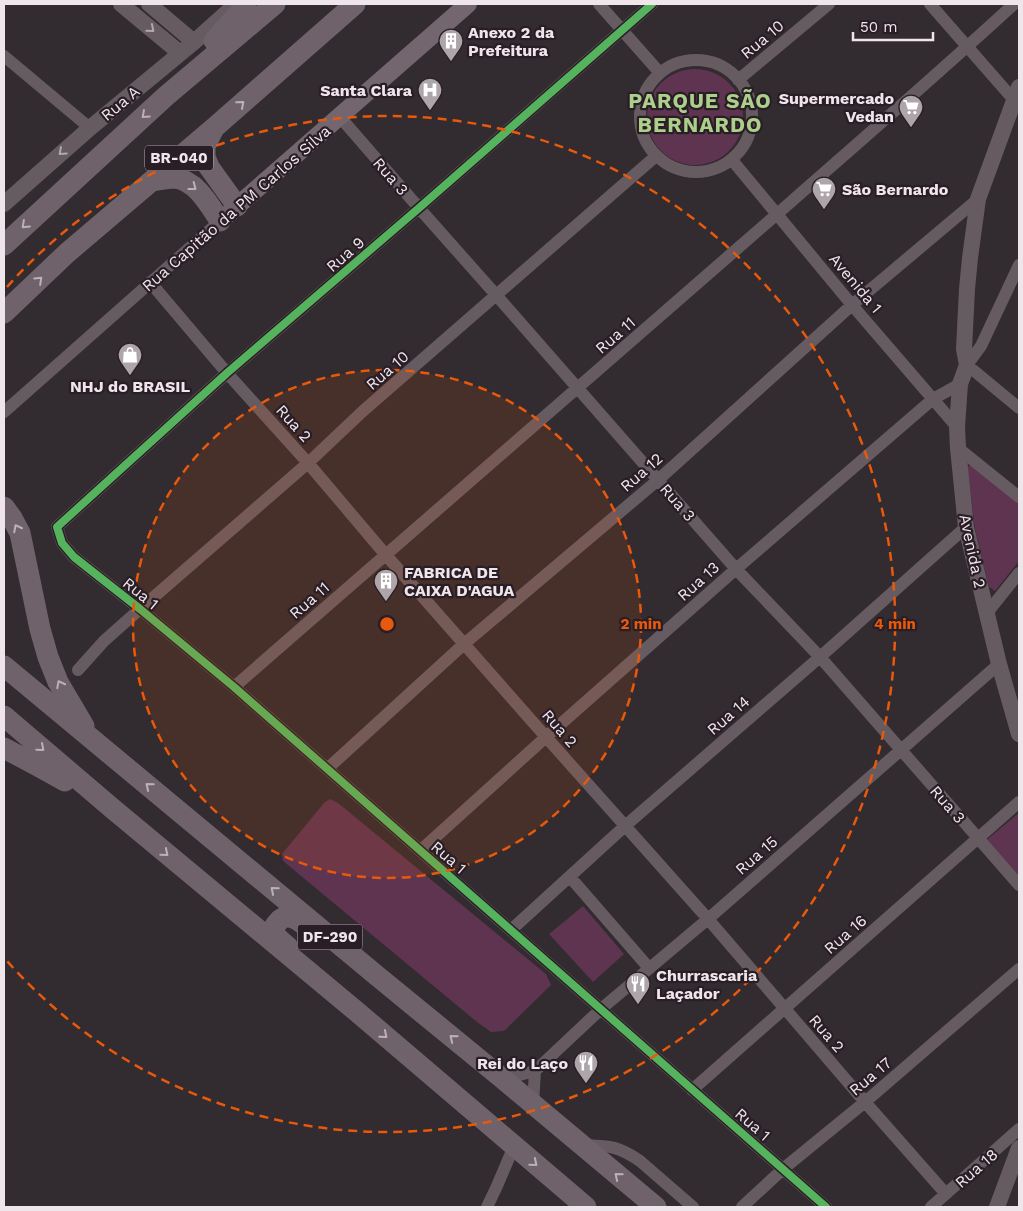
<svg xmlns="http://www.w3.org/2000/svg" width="1023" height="1211" viewBox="0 0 1023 1211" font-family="'Work Sans',sans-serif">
  <rect width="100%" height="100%" fill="#322b2f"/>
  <path fill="#5e3450" d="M647 117a48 48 0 1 1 96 0a48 48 0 1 1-96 0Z
    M974,464L1019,499V561L995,591L989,587L975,529L968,471V466Z
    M330,799L338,803L546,974L551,985L504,1031L491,1032L477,1022L283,861L282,854L324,803Z
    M1019,813V884L984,842Z
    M583,906L624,954L593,982L549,934Z"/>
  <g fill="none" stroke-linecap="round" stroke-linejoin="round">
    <path stroke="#675b62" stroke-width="12" d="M599,4L660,73
      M652,4L419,208L227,373L57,527L62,543L74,557L140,609L234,687L826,1207
      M930,4L1014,100
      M4,56L90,128
      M640 116a56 56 0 1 1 112 0a56 56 0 1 1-112 0Z
      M738,80L829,4
      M340,117L419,208L497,296L736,569L820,657L1019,885
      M732,160L852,305L957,427
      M1019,265L981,346L967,365L1019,408
      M150,282L227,373L308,463L385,554L546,737L708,919L865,1102L946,1194
      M4,412L220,221
      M958,448L1019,497
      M987,613L1019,573
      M78,670L104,641L140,609L308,463L363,411L656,156
      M234,687C419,524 607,364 792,201C866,136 941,71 1014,4
      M327,769L464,644L658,480L852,305L978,199
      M421,850L546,737L736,569L933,399L960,384
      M570,877L649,968
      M511,930L625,826L820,657L966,527
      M535,1071L601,1009L708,919L999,664
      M503,1079L535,1071L533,1104
      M692,1090L1019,802
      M582,1145C608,1146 617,1145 640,1161L693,1207
      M487,1207L497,1186L514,1146
      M742,1207L783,1169L865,1102L1019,969
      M931,1207L1019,1129"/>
    <path stroke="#675b62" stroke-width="16" d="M121,4L180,53
      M149,4L194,42
      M1019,87L978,199L970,258L967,289L964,349L967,365L960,384L957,427L958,448L966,527L999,664L1019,734
      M4,204L90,128L194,42L233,7
      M997,1207L1019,1148"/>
    <path stroke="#73666f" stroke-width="18" d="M220,221L468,4"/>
    <path stroke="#70626b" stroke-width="21" d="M214,41L240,12L246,4
      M214,128L205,146V157L209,167L237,206
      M152,181C159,180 168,178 175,178C196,180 210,206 220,221
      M4,245L166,96L275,4
      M4,313L67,253L215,127L355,4
      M4,507L12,518L20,533L40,629L48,657L58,682L84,726
      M4,666L376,975L503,1079L656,1207
      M4,716L113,809L356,1011L586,1207
      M4,748L36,765L65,781
      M288,947C281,940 267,933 278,922C280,919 284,917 288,917C296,917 303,924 309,929"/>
    <defs>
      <path id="cycleway" d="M652,4L419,208L227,373L57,527L62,543L74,557L140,609L234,687L826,1207"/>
    </defs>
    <use href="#cycleway" stroke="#2a1e26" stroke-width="11"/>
    <use href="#cycleway" stroke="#56b35d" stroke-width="8"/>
  </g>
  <defs><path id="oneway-chevron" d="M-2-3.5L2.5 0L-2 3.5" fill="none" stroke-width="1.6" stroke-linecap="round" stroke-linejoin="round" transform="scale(1.25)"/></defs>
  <g stroke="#b2a7ad">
    <use href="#oneway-chevron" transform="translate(151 29) rotate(40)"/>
    <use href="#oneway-chevron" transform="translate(62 152) rotate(138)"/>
  </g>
  <g stroke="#bcb1b8">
    <use href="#oneway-chevron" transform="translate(241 104) rotate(-41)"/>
    <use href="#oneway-chevron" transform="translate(145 115) rotate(138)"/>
    <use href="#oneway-chevron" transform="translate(193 187) rotate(37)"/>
    <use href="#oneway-chevron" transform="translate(25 225) rotate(137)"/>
    <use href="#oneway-chevron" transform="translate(39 280) rotate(-43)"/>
    <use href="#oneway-chevron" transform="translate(17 528) rotate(-117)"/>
    <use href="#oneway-chevron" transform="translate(60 684) rotate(-117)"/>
    <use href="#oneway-chevron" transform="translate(41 748) rotate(41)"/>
    <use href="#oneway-chevron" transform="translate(149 786) rotate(-140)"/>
    <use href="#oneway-chevron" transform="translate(165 853) rotate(40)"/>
    <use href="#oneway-chevron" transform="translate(274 890) rotate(-140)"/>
    <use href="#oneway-chevron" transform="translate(384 1035) rotate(40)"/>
    <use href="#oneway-chevron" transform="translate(453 1038) rotate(-141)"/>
    <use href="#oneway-chevron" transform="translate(534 1163) rotate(40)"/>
    <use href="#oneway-chevron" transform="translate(618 1176) rotate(-140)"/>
  </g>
  <circle cx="387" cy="624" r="254" fill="#e8590c" fill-opacity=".12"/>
  <g fill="none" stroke="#e8590c" stroke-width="2.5" stroke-dasharray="9 6">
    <circle cx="387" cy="624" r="254"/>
    <path d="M7 287A508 508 0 1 1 7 961"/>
  </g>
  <defs>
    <symbol id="building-pin" viewBox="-11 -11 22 30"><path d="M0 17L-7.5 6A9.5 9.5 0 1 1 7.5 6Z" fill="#ada5a9" stroke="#2a1e26"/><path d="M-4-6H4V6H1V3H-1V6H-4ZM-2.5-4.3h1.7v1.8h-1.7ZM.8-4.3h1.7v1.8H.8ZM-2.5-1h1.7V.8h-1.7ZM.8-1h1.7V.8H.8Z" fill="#fff"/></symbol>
    <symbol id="hospital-pin" viewBox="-11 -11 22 30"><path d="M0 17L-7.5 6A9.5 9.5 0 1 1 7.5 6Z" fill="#ada5a9" stroke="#2a1e26"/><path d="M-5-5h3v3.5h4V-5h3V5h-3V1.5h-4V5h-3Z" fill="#fff"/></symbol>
    <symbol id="supermarket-pin" viewBox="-11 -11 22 30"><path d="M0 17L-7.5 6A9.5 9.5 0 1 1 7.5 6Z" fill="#ada5a9" stroke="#2a1e26"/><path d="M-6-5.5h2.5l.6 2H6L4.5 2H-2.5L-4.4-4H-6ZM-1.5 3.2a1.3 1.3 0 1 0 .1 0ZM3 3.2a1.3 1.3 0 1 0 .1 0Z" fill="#fff"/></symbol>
    <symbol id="shop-pin" viewBox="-11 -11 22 30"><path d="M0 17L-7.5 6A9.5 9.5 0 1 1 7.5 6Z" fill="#ada5a9" stroke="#2a1e26"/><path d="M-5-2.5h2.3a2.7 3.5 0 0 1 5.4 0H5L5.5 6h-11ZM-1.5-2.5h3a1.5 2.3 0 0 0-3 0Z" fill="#fff"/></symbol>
    <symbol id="restaurant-pin" viewBox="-11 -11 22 30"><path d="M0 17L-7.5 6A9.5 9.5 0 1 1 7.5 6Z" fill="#ada5a9" stroke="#2a1e26"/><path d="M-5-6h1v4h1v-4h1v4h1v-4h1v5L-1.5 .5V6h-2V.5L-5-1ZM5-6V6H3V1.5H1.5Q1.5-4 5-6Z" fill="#fff"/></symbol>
  </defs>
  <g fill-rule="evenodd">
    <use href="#building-pin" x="437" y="27" width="28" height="38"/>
    <use href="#hospital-pin" x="416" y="76" width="28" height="38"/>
    <use href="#supermarket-pin" x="897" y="93" width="28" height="38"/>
    <use href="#supermarket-pin" x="810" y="175" width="28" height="38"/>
    <use href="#shop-pin" x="116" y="341" width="28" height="38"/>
    <use href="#building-pin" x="372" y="567" width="28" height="38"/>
    <use href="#restaurant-pin" x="624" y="970" width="28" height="38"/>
    <use href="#restaurant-pin" x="572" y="1049" width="28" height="38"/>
  </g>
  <g text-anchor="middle" stroke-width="4.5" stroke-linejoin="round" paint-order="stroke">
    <g fill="#2a1e26" stroke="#b4aab0" stroke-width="1">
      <rect x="145" y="145.5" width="68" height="25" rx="4"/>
      <rect x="297.5" y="924.5" width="65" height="25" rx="4"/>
    </g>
    <g font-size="15" font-weight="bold" fill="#efe6eb">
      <text x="179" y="163">BR-040</text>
      <text x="330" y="942">DF-290</text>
    </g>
    <g font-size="16" font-weight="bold" fill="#efe6eb" stroke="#2a1e26" text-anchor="start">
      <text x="468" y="38">Anexo 2 da<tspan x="468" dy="18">Prefeitura</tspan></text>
      <text x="412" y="96" text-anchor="end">Santa Clara</text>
      <text x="894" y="104" text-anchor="end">Supermercado<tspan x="894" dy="18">Vedan</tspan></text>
      <text x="842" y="195">São Bernardo</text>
      <text x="130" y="392" text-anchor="middle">NHJ do BRASIL</text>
      <text x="404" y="578">FABRICA DE<tspan x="404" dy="18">CAIXA D'AGUA</tspan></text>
      <text x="656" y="981">Churrascaria<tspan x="656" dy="18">Laçador</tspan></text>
      <text x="568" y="1069" text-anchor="end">Rei do Laço</text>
    </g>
    <g font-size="16" fill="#efe6eb" stroke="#2a1e26">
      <text transform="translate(762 39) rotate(-40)" y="6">Rua 10</text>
      <text transform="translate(120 103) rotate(-40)" y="6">Rua A</text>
      <text transform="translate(391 176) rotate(49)" y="6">Rua 3</text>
      <text transform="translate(236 208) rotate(-41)" y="6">Rua Capitão da PM Carlos Silva</text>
      <text transform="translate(345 254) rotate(-41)" y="6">Rua 9</text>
      <text transform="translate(856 283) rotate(50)" y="6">Avenida 1</text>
      <text transform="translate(615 335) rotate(-41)" y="6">Rua 11</text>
      <text transform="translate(387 370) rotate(-41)" y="6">Rua 10</text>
      <text transform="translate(294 423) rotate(48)" y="6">Rua 2</text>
      <text transform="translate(641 472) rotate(-41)" y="6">Rua 12</text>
      <text transform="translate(678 502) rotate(49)" y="6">Rua 3</text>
      <text transform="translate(973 551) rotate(78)" y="6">Avenida 2</text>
      <text transform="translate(698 581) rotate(-42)" y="6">Rua 13</text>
      <text transform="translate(141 593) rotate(39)" y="6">Rua 1</text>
      <text transform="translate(309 600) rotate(-41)" y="6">Rua 11</text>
      <text transform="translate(728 715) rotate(-41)" y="6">Rua 14</text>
      <text transform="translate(560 728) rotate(49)" y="6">Rua 2</text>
      <text transform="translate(948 804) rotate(49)" y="6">Rua 3</text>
      <text transform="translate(756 855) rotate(-41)" y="6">Rua 15</text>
      <text transform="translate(449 857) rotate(41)" y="6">Rua 1</text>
      <text transform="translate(845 934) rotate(-41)" y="6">Rua 16</text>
      <text transform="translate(827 1033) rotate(49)" y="6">Rua 2</text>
      <text transform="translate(870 1076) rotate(-40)" y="6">Rua 17</text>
      <text transform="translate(753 1124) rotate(41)" y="6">Rua 1</text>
      <text transform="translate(976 1168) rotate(-41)" y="6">Rua 18</text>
    </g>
    <g font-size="21" font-weight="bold" letter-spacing="1" fill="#acd08b" stroke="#2a1e26">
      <text x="700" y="108">PARQUE SÃO<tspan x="700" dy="24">BERNARDO</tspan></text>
    </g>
  </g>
  <circle cx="387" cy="624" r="8" fill="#e8590c" stroke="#2a1e26" stroke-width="2.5"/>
  <g font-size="15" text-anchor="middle" font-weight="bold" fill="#e8590c" stroke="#2a1e26" stroke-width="4.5" stroke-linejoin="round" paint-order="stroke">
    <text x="641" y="629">2 min</text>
    <text x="895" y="629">4 min</text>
  </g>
  <rect width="1023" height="1211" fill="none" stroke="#efe6eb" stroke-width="10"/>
  <path d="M853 32v8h80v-8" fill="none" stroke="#efe6eb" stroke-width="2.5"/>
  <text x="860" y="32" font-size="15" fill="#efe6eb" stroke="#2a1e26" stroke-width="4" paint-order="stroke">50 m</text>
</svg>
